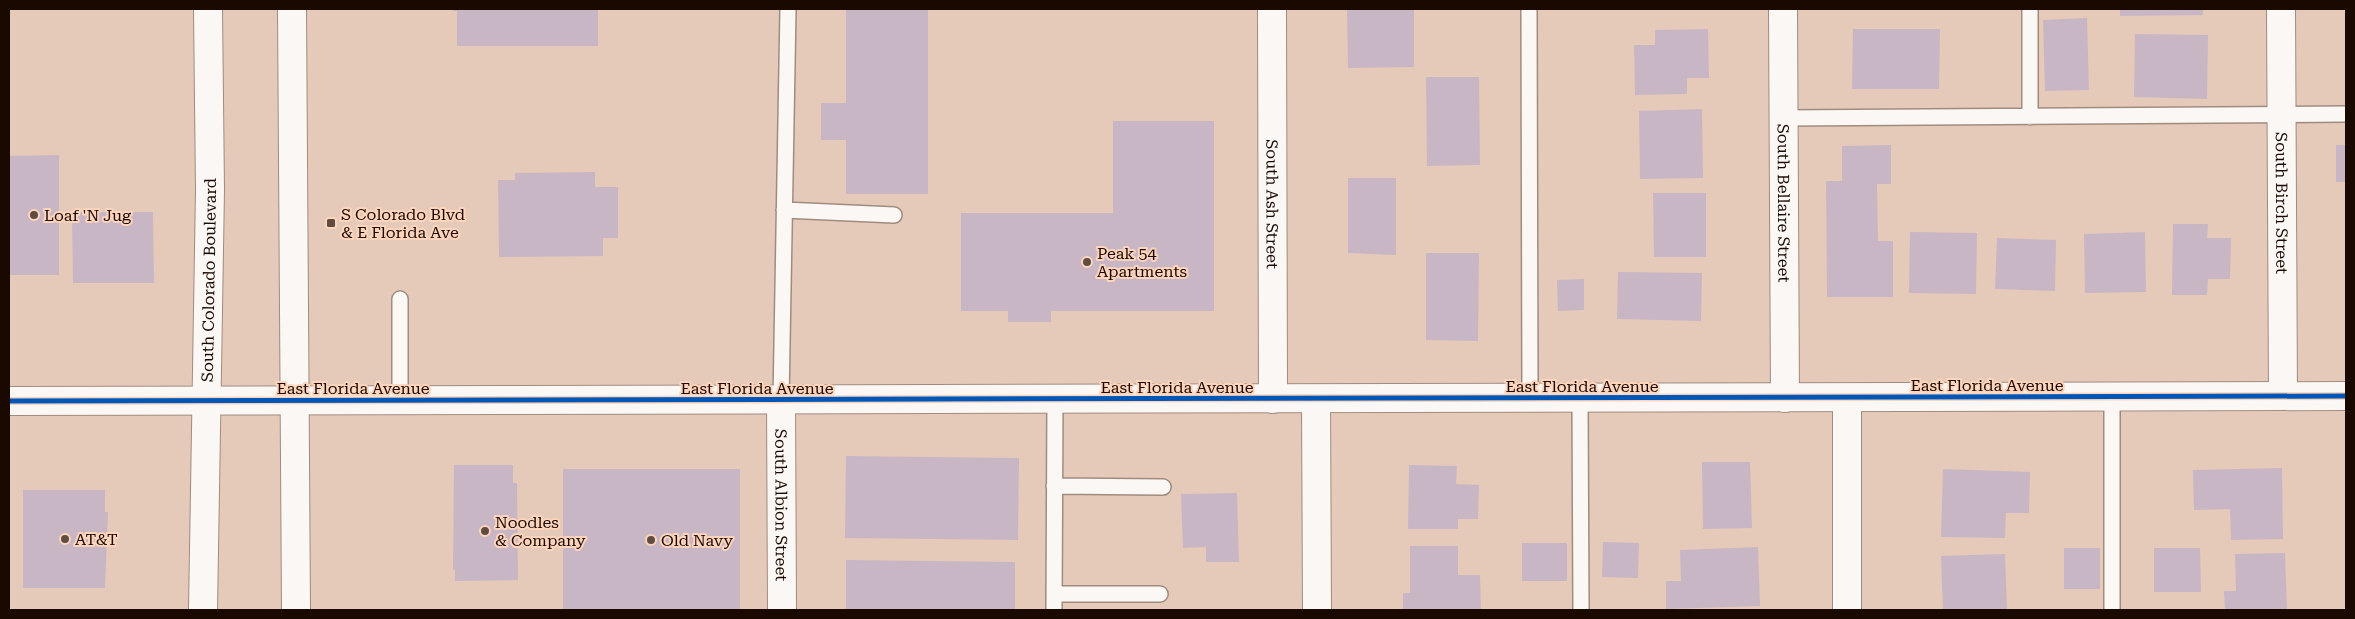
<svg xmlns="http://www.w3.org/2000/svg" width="2355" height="619" viewBox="0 0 2355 619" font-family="'Roboto Serif',serif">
  <rect width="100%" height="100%" fill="#e5cab9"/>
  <path fill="#c8b6c5" d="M453,9H598V46H457V11H453Z
    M846,9H928V194H846V140H821V103H846Z
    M1347,9H1414V67L1348,68Z
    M2120,9H2203V15L2120,16Z
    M2087,18L2089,90L2045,91L2043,20Z
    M1708,29L1709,78H1687V94L1635,95L1634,45H1655V30Z
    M1853,29H1940L1939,89H1852Z
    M2135,34L2208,35L2207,99L2134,97Z
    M1426,77H1479L1480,165L1427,166Z
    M1702,109L1703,178L1640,179L1639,111Z
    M1113,121H1214V311H1051V322H1008V311H961V213H1113Z
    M1891,145V184H1877L1878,241H1893V297H1827L1826,181H1842V146Z
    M2336,145H2346V182H2336Z
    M59,155V275H9V156Z
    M595,172V187H618V238H603V256L499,257L498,180H515V173Z
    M1348,178H1396V255L1348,253Z
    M1653,193H1706V257H1654Z
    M72,212H153L154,283H73Z
    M2173,224H2208L2207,238H2231L2230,279H2208L2207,295H2172Z
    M1910,232L1977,233L1976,294L1909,293Z
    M2145,232L2146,292L2085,293L2084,234Z
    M1997,238L2056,240L2055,291L1995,289Z
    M1426,253H1479L1478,341L1426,340Z
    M1618,272L1702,273L1701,321L1617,319Z
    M1584,279V310L1558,311L1557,280Z
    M846,456L1019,458L1018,540L845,538Z
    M1702,462H1750L1752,528L1703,529Z
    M454,465H513V483H517L518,580L455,581V570H453Z
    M1409,465L1457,466L1456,484L1479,485L1478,519H1458V529H1408Z
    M2282,468L2283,539L2231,540L2230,509L2194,510L2193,470Z
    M563,469H740V610H563Z
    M1943,469L2030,472L2029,513H2006L2005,538L1941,537Z
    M23,490H105V512H108L105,588H23Z
    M1237,493L1239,562H1206V547L1183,548L1181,494Z
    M1603,542L1639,543L1638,578L1602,577Z
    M1522,543H1567V581H1522Z
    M1410,546H1458V575H1480L1481,610H1403V593H1410Z
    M1758,547L1760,606L1666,609V581H1681L1680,550Z
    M2064,548H2100V589H2064Z
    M2154,548H2200L2201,592H2154Z
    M2285,553L2287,610H2225L2224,591H2236L2235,554Z
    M2005,554L2007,610H1943L1941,556Z
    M846,560L1015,562V610H846Z"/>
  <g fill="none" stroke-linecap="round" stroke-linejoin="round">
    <defs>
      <path id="lane" d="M1529,9L1530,399
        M2030,9V117
        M1784,118L2346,114
        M784,210L894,215
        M1580,399L1581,610
        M781,400L788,9
        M400,401V299
        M1054,486L1163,487
        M1054,594H1160
        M1054,610L1055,400
        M2112,610V397"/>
      <g id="street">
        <path id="s1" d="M1272,9L1273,399"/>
        <path id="s2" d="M1783,9L1785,398"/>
        <path id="s3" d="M2281,9L2283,396"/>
        <path d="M1847,398V610"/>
        <path d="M1316,399L1317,610"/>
        <path id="s4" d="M781,400L782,610"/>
      </g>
      <path id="secondary" d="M9,401L2346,396"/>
      <g id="primary">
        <path d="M292,9L296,610"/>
        <path id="s5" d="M203,610L210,190L208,9"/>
      </g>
    </defs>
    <use href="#lane" stroke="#a08c7f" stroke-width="18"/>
    <use href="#street" stroke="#a08c7f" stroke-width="30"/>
    <use href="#secondary" stroke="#a08c7f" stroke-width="30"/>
    <use href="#primary" stroke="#a08c7f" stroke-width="30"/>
    <use href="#lane" stroke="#fbf7f4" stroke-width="15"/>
    <use href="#street" stroke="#fbf7f4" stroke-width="28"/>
    <use href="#secondary" stroke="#fbf7f4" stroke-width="28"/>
    <use href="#primary" stroke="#fbf7f4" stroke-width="28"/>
    <defs>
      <path id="cycleway" d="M9,401L2346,396"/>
    </defs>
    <use href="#cycleway" stroke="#fed5bc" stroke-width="8"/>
    <use href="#cycleway" stroke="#0057b8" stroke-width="5"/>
  </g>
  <g fill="#604d41" stroke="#fed5bc" stroke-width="2">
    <circle cx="34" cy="215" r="5"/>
    <rect x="326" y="218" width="10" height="10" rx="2.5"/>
    <circle cx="1087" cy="262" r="5"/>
    <circle cx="485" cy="531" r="5"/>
    <circle cx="65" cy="539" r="5"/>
    <circle cx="651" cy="540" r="5"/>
  </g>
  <g text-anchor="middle" stroke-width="4" stroke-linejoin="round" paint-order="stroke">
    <g font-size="16" fill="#190901" stroke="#fed5bc">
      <text dy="6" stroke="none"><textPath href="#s2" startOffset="194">South Bellaire Street</textPath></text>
      <text dy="6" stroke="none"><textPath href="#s3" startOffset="194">South Birch Street</textPath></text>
      <text dy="6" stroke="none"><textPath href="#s1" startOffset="195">South Ash Street</textPath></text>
      <text dy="6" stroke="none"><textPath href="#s5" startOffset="330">South Colorado Boulevard</textPath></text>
      <text x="1987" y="391">East Florida Avenue</text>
      <text x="1582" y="392">East Florida Avenue</text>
      <text x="1177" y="393">East Florida Avenue</text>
      <text x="353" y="394">East Florida Avenue</text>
      <text x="757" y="394">East Florida Avenue</text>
      <text dy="6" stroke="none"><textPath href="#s4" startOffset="105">South Albion Street</textPath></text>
    </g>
    <g font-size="16" fill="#190901" stroke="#fed5bc" text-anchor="start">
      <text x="341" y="220">S Colorado Blvd<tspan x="341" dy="18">&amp; E Florida Ave</tspan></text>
      <text x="44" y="221">Loaf 'N Jug</text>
      <text x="1097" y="259">Peak 54<tspan x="1097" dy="18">Apartments</tspan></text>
      <text x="495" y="528">Noodles<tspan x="495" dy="18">&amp; Company</tspan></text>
      <text x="75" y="545">AT&amp;T</text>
      <text x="661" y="546">Old Navy</text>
    </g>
  </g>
  <rect width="2355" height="619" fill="none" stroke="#190901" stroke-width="20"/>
</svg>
